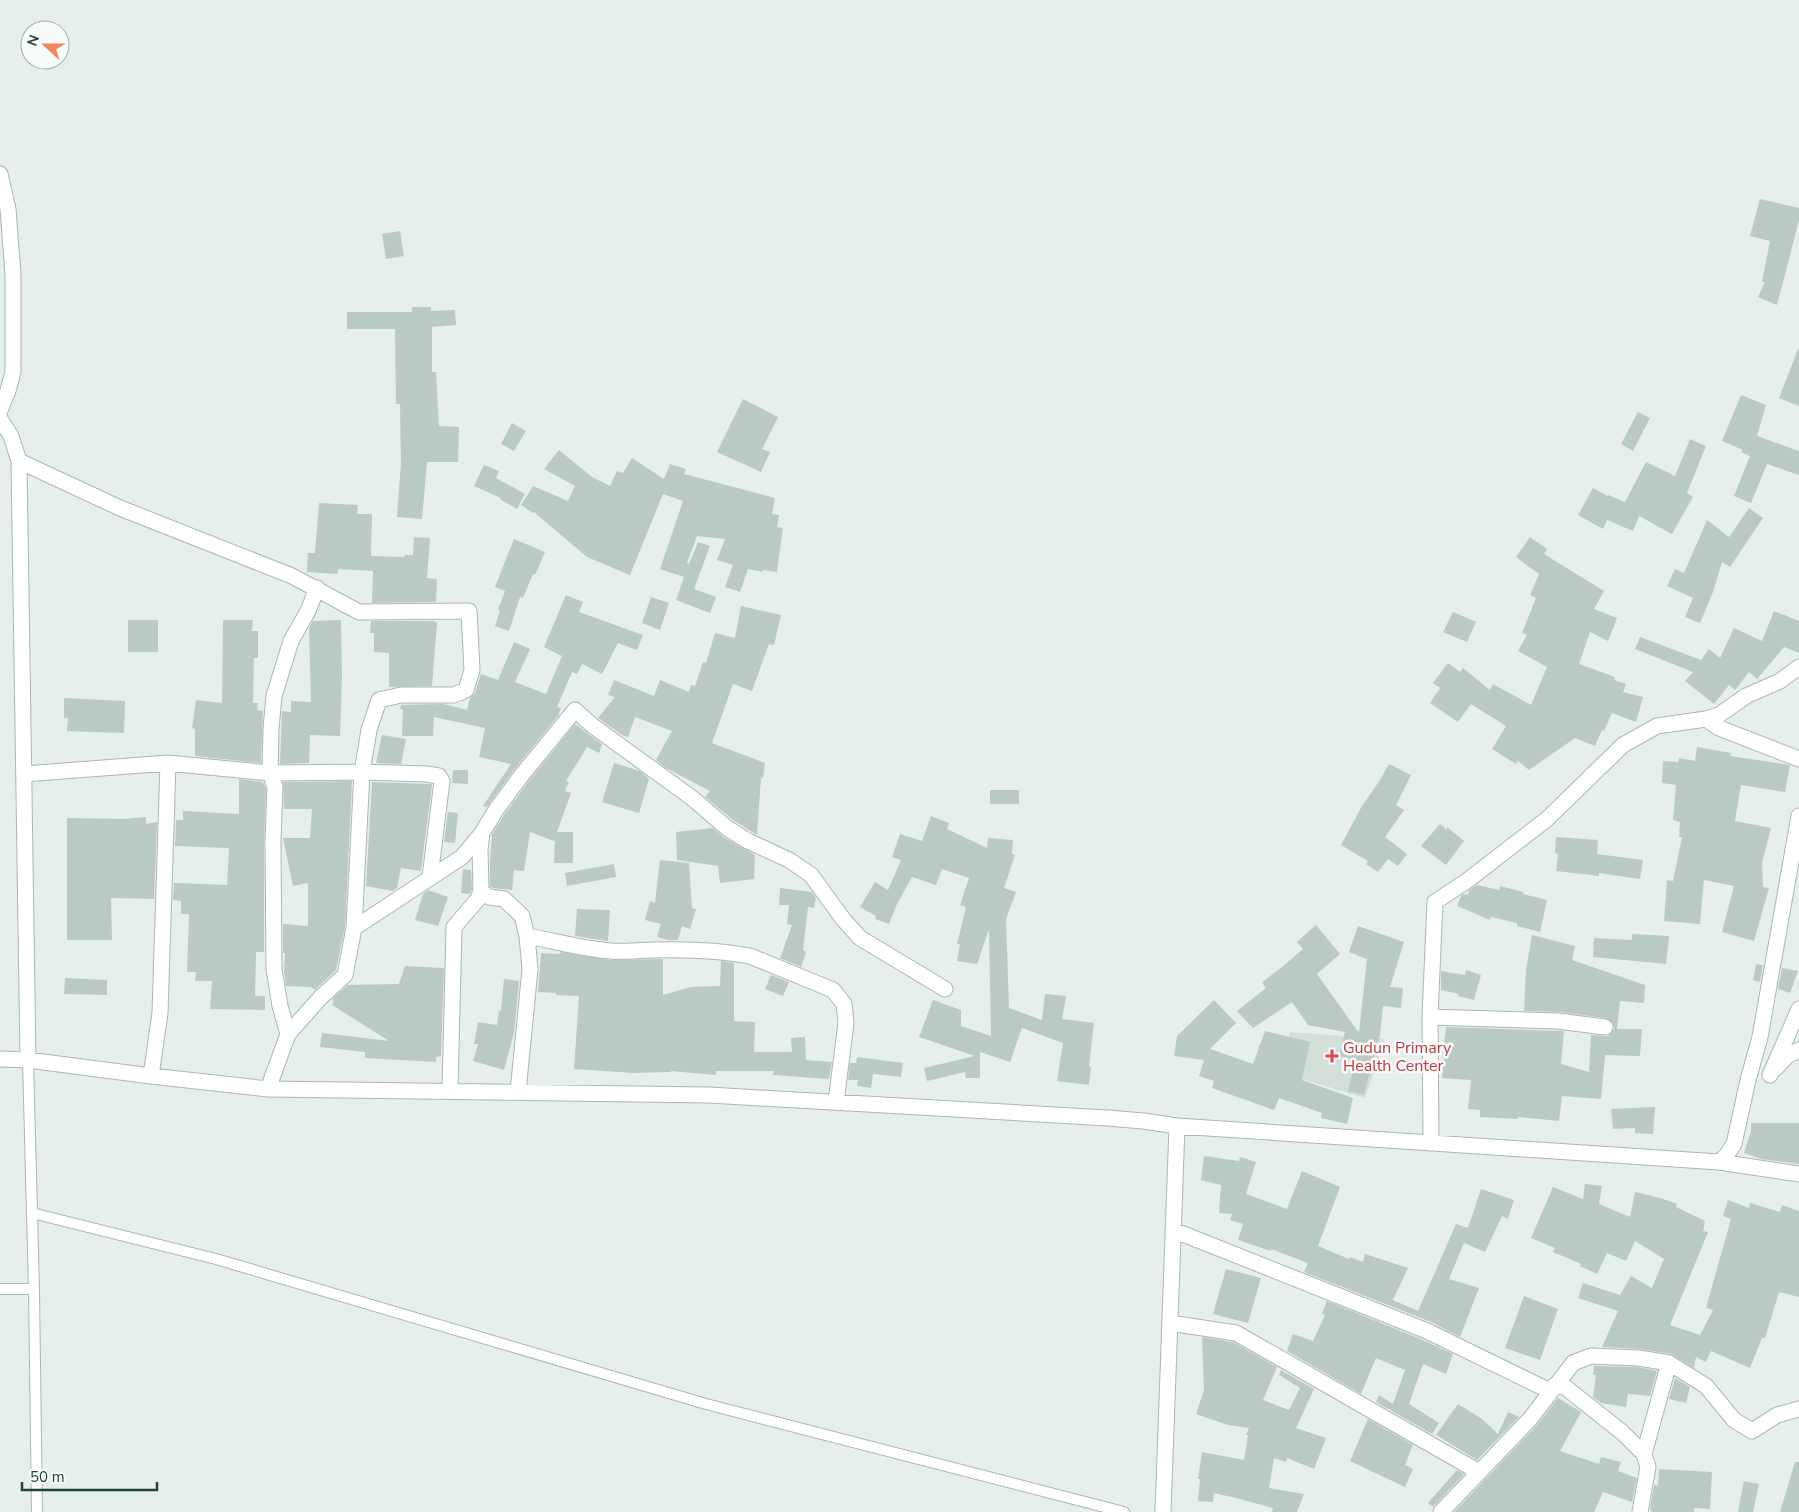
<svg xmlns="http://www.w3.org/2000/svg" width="1799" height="1512" viewBox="0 0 1799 1512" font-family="'Nunito Sans',sans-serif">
  <rect width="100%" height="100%" fill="#e6efeb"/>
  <path fill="#d4dfda" d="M1290,1032L1385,1039L1365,1098L1282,1073Z"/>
  <path fill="#bbcac4" d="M1760,199L1799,208V220L1777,305L1758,297L1765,282H1762L1770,241L1750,236Z
    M400,231L404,256L386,259L382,234Z
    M412,307H431V311L455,310L456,325L432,327V372H436L439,426L459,427L458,462H427L422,519L397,517L401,463L400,404H396L395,329H347V312H412Z
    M1798,349H1799V406L1779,398Z
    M1741,395L1766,405L1757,436L1799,451V475L1767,464L1751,503L1734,496L1750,456L1741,452L1743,450L1722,441Z
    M743,399L778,417L762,449L770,452L761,472L717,452Z
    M1638,412L1650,418L1633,451L1621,444Z
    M512,423L526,431L514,451L501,444Z
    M1690,439L1706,446L1687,493L1693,497L1672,534L1639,516L1633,531L1607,520L1603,529L1578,515L1593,488L1608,496V495L1625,502L1646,462L1675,476Z
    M559,450L592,477L610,486L617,471L623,473L632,458L664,479L670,464L686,469L684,474L775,498L772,514L779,515L777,527L783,528L777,572L763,570V572L748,569L740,592L725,587L733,565L717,560L725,539L697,536L687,563L689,564L698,542L710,546L694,589L716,597L710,613L676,600L684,577L660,569L683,501L663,494L630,575L587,557L534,512L533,513L521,505L533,486L568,501L575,486L544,469Z
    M484,465L499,471L496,478L525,494L517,509L500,499L501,498L474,486Z
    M319,503L358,505L357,514H372L371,556L404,557L405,555H413L414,537L430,538L427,578L437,579L436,602L372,603L373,571L338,569L337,574L307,572L308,553H315Z
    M1749,508L1763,518L1730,567L1722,562L1713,592L1700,623L1685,617L1693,598L1667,586L1675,569L1684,573L1707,520L1729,537Z
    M1530,537L1547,549L1544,554L1604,591L1594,609L1617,618L1608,641L1590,632L1579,664L1615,677L1614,680L1626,684L1623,692L1643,697L1636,722L1612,713L1604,731L1602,730L1595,746L1575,738L1529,770L1518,761L1516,764L1492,749L1506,726L1471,704L1458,722L1430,703L1440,688L1433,683L1448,663L1460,672L1463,668L1490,690L1493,684L1531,705L1547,667L1518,651L1527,635L1522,633L1536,598L1530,595L1539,574L1516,557Z
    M514,539L545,552L535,575L533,574L523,598L520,597L509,631L495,626L500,611L498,610L505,591L495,587Z
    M566,595L583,602L579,612L643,635L637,650L618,643L602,674L582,664L577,674L572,672L557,707L561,708L558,716L514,770L487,807L483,806L511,764L479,757L485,728L434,717L433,736H402L403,710L400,709L401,705L443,704L467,710L470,698L475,693L481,674L498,680L514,642L530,649L515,682L546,694L562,656L544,647Z
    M651,597L669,603L660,630L642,623Z
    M741,606L781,615L774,645L769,644L752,691L733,684L712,743L765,763L763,778H761L757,835L733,820L705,797L710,791L666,768L656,760L672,731L635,717L628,737L622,735L598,718L615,697L608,695L614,680L654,696L660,680L689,692L691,685L695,686L703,662L706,663L715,633L735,638Z
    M1774,611L1799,621V653L1784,647L1757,679L1749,672L1735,690L1729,685L1714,704L1685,681L1693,672L1635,649L1640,637L1701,660L1709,649L1720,658L1734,628L1762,641Z
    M1453,612L1476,622L1467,642L1443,632Z
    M128,620H158V652H128Z
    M223,620H253L252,631H258V658H254L253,703H258L257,710L263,711L261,763L195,756V729L192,728L196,700L222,703Z
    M341,620L342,677L340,736L310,735L309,763L280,764L282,711L291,712V701L311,702L309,628L313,621Z
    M371,621H434V622H437L432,686L389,687V653L374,652V633H370Z
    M64,698L125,701L124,733L67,731L68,718H64Z
    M575,724L602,744L599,753L587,747L566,781L569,782L565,791L571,793L557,832H573V863H554L555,838L554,841L530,832L524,871L514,870L512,890L493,888L490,886V861L492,834L504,815L528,782Z
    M382,735L406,739L401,764L376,763Z
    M1697,747L1731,753L1730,756L1790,765L1785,792L1741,785L1735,821L1771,828L1762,863L1763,887L1769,888L1754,941L1722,932L1734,886L1704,880L1700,924L1664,921L1667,880L1673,881L1682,837H1679L1680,822L1673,820L1676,785L1662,783L1663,761L1678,762L1679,758L1695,761Z
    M614,763L640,771L649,779L639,813L602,802Z
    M1389,764L1411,775L1396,805L1404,810L1385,837L1407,854L1398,866L1388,859L1378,872L1366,864L1368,861L1341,845L1362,806L1380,780Z
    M453,770H468V784L452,783Z
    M239,779L263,782L266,788L264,841V952H256L255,996H265V1010L210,1009L212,981H195L196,972H187L189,914H181V901L173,900L174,883L227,885L229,848L175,846L176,820H183V811L239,814Z
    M352,781L345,927L336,970L315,990L311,987L286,986L284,971L285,953H283V924L308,926V883L293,886L283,838H310L312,809H284L283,782Z
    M372,782L432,784L421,871L401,868L397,888L393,891L366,886Z
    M990,790H1019V804H990Z
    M448,812L458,813L455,843L444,842Z
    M931,816L949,823L947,829L987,848L988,838L1013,840L1012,854L1015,855L1004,888L1016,892L1006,919L1009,1008L1042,1020L1045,994L1066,996L1062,1019L1094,1023L1089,1066L1091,1067L1089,1085L1057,1081L1063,1043L1022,1028L1010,1062L980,1052V1078H966L965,1072L927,1081L924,1068L975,1056L919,1037L933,1000L961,1010V1026L991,1036L989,929L977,964L957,961L960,944H957L966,907L960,905L969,878L942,869L936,885L912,877L897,904L889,924L875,919L876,916L860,907L875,882L888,890L901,860L892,857L900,834L922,841Z
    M146,817V824L157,822L154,899L111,898L112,940H67V818L123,819Z
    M1440,824L1447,830V827L1464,841L1446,865L1421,846Z
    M713,828L722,836L755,855L754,879L720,883L718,866L677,860L676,832Z
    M1556,837L1598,840L1597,854L1643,860L1640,879L1599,873V876L1556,871L1558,854L1555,853Z
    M660,860L689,863L692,908L696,909L690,929L682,926L678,940H668L657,937L661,924L645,920L650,901L655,903Z
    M614,864L616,877L567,886L565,873Z
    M463,869L471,870L472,889L470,894L461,893Z
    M1477,885L1499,890L1500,886L1523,892V894L1547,900L1540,932L1517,926V923L1491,917L1490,920L1457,906L1461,896L1464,894L1468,895L1469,890Z
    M780,888L812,892L816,898L814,908L808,907L803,950L806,952L801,967L780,958L792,925L787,924L789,905H779Z
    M428,890L448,897L438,926L415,920L423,894Z
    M577,909L610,910L608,941L575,936Z
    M1316,925L1340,954L1317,974L1359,1033L1367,959L1349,952L1358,926L1404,942L1390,987L1403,988L1401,1008L1383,1006L1380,1035L1364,1095L1348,1091L1355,1060L1339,1056L1345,1032L1308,1025L1292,1002L1253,1028L1237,1011L1266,988L1262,982L1281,968L1303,949L1297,942Z
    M1632,934L1669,936L1666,964L1593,957L1594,938L1632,940Z
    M1532,935L1575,946L1572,960L1645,985L1644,1003L1620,1001L1617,1029H1642L1640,1056L1605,1055L1601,1099L1562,1096L1559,1121L1518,1117V1119L1480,1117V1110L1468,1109L1471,1080L1442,1078L1444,1058H1442L1446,1027L1564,1031L1561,1064L1589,1072L1591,1035L1608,1036L1614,1029L1613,1023L1606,1018L1559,1012L1524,1011L1526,970Z
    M560,952L610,960L663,959V995L691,987L720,986L721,961L734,963V1021L755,1022L754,1052H792L791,1038L805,1037L806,1060L832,1062L829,1079L773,1075L774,1071H716V1075L671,1071V1072L634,1073L574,1069L579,996L556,995V993L538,992L541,953L560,954Z
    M1756,964L1763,965L1760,982L1753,980Z
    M405,966L444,968L441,1056L436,1057V1062L365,1058V1052L320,1047L322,1033L389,1041L332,1005L334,1001L332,999L348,985L399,984Z
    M1782,968L1798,971L1790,993L1778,989Z
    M1466,970L1481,975L1474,1000L1458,996L1459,994L1441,990V971L1465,975Z
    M771,975L789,982L783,996L765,989Z
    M65,978L107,980V995L64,994Z
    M504,979L519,981L514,1033L504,1070L473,1061L478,1044H474L478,1022L497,1025L499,1010L501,1011Z
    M1214,1000L1236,1023L1210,1049L1253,1064L1265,1031L1310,1042L1302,1080L1353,1098L1347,1124L1321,1118L1322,1113L1279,1098L1274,1110L1212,1088L1214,1081L1199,1076L1204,1060L1174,1056L1177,1036Z
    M857,1057L903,1063L901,1077L873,1074L871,1088L857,1086L858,1080H848L850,1063H856Z
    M1655,1107L1653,1134L1635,1133V1128L1613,1129L1611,1109Z
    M1751,1123H1799V1164L1762,1159L1744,1153L1751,1131Z
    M1204,1156L1239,1161L1240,1157L1256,1162L1246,1194L1287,1209L1302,1171L1340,1187L1318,1246L1349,1259L1350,1257L1363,1262L1365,1254L1408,1268L1393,1300L1418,1311L1456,1224L1468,1228L1481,1189L1514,1200L1508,1219L1502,1216L1485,1252L1464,1243L1449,1279L1479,1288L1460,1337L1431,1322L1304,1272L1308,1263L1271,1249V1251L1238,1240L1243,1224L1230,1220L1232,1214L1219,1213L1221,1185L1201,1180Z
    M1585,1184L1602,1186L1599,1204L1630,1217L1635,1192L1660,1198L1677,1204L1676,1207L1705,1221L1703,1231L1708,1232L1670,1325L1700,1335L1713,1310L1706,1308L1731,1219L1723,1216L1728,1200L1749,1208L1750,1203L1780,1212L1782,1205L1799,1211V1297L1779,1292L1765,1338H1762L1750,1368L1711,1351L1706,1362L1696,1357L1694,1368L1671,1354L1640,1349L1602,1347L1618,1311L1578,1298L1583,1283L1620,1295L1631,1276L1652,1288L1664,1259L1635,1241L1626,1261L1607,1253L1597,1274L1580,1266L1581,1264L1553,1252L1555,1248L1531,1238L1553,1187L1583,1199Z
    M1226,1269L1261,1278L1248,1323L1213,1314Z
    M1524,1296L1558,1309L1540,1360L1505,1348Z
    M1327,1301L1423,1340L1453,1354L1446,1374L1423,1364L1409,1404L1439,1423L1432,1434L1376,1402L1379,1395L1393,1404L1405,1370L1376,1358L1361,1394L1287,1351L1293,1334L1313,1341L1325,1315L1322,1314Z
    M1202,1337L1233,1342L1277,1367L1263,1400L1289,1410L1300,1388L1279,1375L1281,1370L1314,1389L1296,1428L1326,1438L1314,1469L1287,1458L1286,1462L1274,1458L1269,1488L1304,1494L1297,1512H1272L1273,1508L1236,1498L1214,1493L1213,1502L1198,1501L1200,1479H1198L1202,1452L1244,1460L1248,1435H1246L1249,1428L1228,1425L1196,1414L1204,1390Z
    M1594,1366L1638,1367L1657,1371L1650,1396L1628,1394L1626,1407L1601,1403L1593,1397L1596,1375H1593Z
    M1675,1378L1690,1387L1686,1403L1669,1399Z
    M1558,1398L1581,1412L1560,1451L1599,1464L1601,1457L1621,1462L1618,1471L1637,1478L1632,1502L1603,1492L1594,1512H1454L1537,1425Z
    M1458,1404L1482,1419L1498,1434L1508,1412L1519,1417L1477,1460L1436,1435Z
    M1368,1419L1413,1445L1405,1465L1413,1469L1405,1487L1350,1461Z
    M1795,1462H1799V1512H1780Z
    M1659,1469L1712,1472L1710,1509L1694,1508V1512H1652L1650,1509L1654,1485L1658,1486Z
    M1457,1470L1464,1474L1433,1507L1428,1503Z
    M1744,1481L1759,1484L1753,1512H1738Z"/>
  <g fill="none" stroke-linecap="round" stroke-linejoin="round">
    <defs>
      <path id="service" d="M28,1060L34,1289L37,1512
        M32,1213L216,1259L706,1404L1124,1512
        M0,1289H34"/>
      <path id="minor" d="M0,174L8,209L13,274V372L8,391L0,410
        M0,419L11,436L19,461L28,1060
        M19,461L120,508L292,576L359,612L469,611L472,670L466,690L454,695H401L379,700L369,730L362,772L354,928L345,975L321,997L288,1034L268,1089
        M1706,719L1719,728L1799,759
        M24,774L168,763L270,773L362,772L427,774L439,776L442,781L430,877
        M482,833L480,849L481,891L489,897L504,899L522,916L527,936L530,969L518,1092
        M354,928L462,857L482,833L496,810L521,776L575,710L593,726L692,798L727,828L748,841L789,860L811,875L843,919L860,938L945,989
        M527,936C555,941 582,949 611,951C625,952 639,950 653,950C686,949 718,950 750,956L833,990L844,1004L846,1023L836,1102
        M1430,1017L1558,1021L1605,1027
        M288,1034L280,1006L274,969L273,841L275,787L270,773L271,729L274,696L291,641L308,611L317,588
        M0,1059L28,1060L151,1076L268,1089L709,1095L1108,1118L1143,1121L1177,1126L1163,1512
        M1776,1068L1787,1056L1799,1050
        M1770,1075L1799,1009
        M151,1076L160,1013L168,763
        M450,1091L454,927L478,899L481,891
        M1177,1126L1719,1162L1799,1174
        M1431,1142L1430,1017L1435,902L1468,880L1547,819L1623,745L1657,726L1706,719L1719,715L1746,696L1780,681L1799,667
        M1719,1162L1726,1156L1734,1144L1748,1080L1760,1037L1799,816
        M1173,1230L1427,1331L1550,1391
        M1170,1323L1236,1333L1479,1472
        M1555,1385L1565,1387L1623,1433L1644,1454L1648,1467L1640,1512
        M1644,1454L1669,1363
        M1441,1512L1530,1419L1573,1363L1591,1356L1639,1358L1669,1363L1706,1386L1734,1420L1752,1431L1777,1415L1799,1409"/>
    </defs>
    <use href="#service" stroke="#a8b8b2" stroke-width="12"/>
    <use href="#minor" stroke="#a8b8b2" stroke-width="17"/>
    <use href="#service" stroke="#fff" stroke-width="10"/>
    <use href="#minor" stroke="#fff" stroke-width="15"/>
  </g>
  <path fill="#e0444e" stroke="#f7fbf9" stroke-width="2" d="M1329.5 1048.5h5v5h5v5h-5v5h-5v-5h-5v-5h5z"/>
  <g text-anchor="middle" stroke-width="5" stroke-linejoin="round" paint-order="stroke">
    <g font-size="16" fill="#be3a42" stroke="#f7fbf9" text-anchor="start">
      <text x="1343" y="1053">Gudun Primary<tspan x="1343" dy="18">Health Center</tspan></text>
    </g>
  </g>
  <g transform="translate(45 45) rotate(291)"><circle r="24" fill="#f7fbf9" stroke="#a3b1ad"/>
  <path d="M0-4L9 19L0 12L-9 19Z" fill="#f4845f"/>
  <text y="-8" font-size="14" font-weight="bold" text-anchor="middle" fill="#24423a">N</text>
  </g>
  <path d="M22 1482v8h135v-8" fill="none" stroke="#24423a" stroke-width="2.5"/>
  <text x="30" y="1482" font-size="15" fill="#24423a" stroke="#f7fbf9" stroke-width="4" paint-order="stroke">50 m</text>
</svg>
